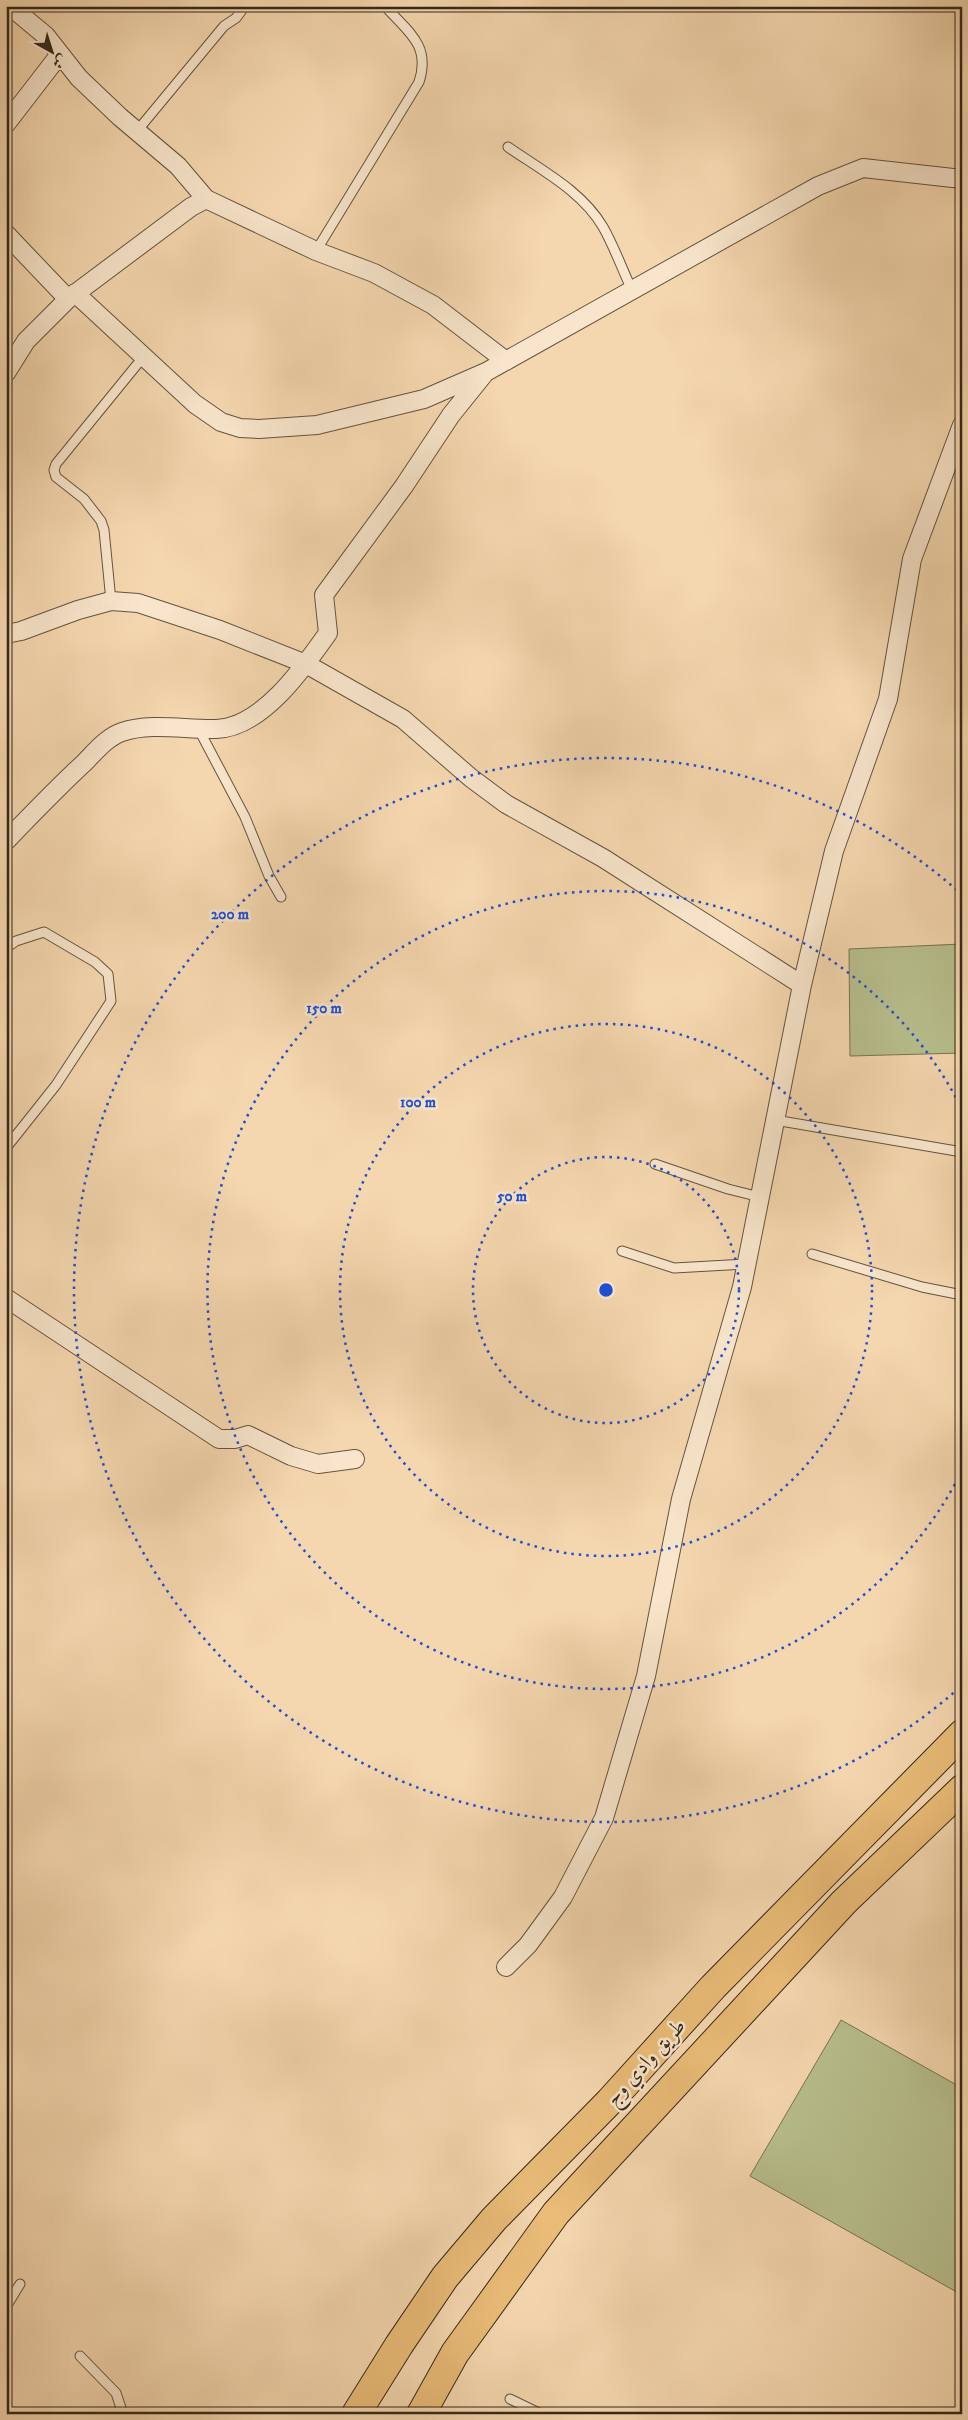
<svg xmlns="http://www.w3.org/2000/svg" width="968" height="2420" viewBox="0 0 968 2420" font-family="'IM FELL DW Pica',Amiri,serif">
  <rect width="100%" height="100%" fill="#f5d7af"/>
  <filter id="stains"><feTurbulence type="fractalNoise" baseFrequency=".004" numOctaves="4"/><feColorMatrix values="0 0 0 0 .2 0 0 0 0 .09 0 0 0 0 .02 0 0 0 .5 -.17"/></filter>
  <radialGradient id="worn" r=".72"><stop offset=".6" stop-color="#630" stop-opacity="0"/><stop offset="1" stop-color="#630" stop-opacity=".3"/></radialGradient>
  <path fill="#b8bf8e" stroke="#767454" d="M962,944V1053L850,1056L849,949Z
    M841,2020L962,2088V2295L750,2176Z"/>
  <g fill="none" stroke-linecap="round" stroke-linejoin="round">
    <defs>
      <path id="service" d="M137,131L224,26L236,18L245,6
        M508,147C541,170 582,191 603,227C614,246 622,269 632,290
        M316,251L419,82C431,45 408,32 385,6
        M111,601L104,530L101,521L84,499L56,477L54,470L56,464L144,356
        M198,728L245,817L269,876L281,897
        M6,948L16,941L44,932L95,962L108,974L111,1001L56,1085L6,1148
        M775,1120L962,1152
        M655,1164L728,1189L760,1197
        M622,1251L674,1268L746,1264
        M812,1254L922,1287L962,1295
        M6,2307L20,2284
        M80,2356L116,2393L123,2414
        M510,2399L541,2414"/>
      <path id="minor" d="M10,6L46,36L79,78L120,117L178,166L206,199
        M6,124L60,54
        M6,234L68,299
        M75,293L195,404L221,422L240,428L259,429L317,425L424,399L486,372L818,186L863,168L962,179
        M6,373L26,341L68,299L191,207L206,199L316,251L374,273L433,305L506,361
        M6,634L21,631L78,610L111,601L138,603L220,630L306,664L403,719L471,778L506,804L603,858L802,985
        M6,841C32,814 57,788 84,763C95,752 107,737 122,732C151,722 186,730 216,729C262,728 304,667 328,633L324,595L404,486L451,415L484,374
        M6,1298L219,1439H235L248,1435L291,1456L318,1464L355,1459
        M506,1967L528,1945L563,1897L604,1818L646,1676L681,1499L742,1287L802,985L834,851L888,699L912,559L962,425"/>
      <path id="primary" d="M356,2414L399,2345L445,2277L494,2219L610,2101L713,1987L962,1734
        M421,2414L455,2353L556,2213L844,1902L962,1789"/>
    </defs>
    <use href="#service" stroke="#64543f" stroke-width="11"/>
    <use href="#minor" stroke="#64543f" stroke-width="20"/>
    <use href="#primary" stroke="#33281a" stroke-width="30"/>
    <use href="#service" stroke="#f8e5cb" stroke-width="9"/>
    <use href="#minor" stroke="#f8e5cb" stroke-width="18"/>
    <use href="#primary" stroke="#eabc78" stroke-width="28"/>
  </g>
  <g fill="none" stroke="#1d4ed8" stroke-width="2.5" stroke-dasharray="2.5 5">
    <circle cx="606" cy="1290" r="133"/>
    <circle cx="606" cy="1290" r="266"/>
    <path d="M962 1471A399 399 0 1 1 962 1109"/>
    <path d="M959 1688A532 532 0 1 1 959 892"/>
  </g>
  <g text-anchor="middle" stroke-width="5" stroke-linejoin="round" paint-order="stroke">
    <g font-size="21" fill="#33281a" stroke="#f8e5cb">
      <text transform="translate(645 2062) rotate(-48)" y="7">طريق وادي وج</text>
    </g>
  </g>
  <circle cx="606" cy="1290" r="8" fill="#1d4ed8" stroke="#f8e5cb" stroke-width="2.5"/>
  <g font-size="15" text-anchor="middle" font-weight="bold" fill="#1d4ed8" stroke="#f8e5cb" stroke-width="5" stroke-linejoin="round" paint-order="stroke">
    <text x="230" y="919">200 m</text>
    <text x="324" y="1013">150 m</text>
    <text x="418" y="1107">100 m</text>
    <text x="512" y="1201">50 m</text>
  </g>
  <rect width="968" height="2420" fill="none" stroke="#f5d7af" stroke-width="25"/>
  <rect x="8" y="8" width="953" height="2405" fill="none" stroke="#33281a" stroke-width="2.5"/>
  <rect x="12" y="12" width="943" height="2395" fill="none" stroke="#33281a"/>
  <g transform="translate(52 52) rotate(141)" stroke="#f8e5cb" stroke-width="4" paint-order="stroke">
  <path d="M0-4L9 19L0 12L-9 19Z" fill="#33281a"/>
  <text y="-8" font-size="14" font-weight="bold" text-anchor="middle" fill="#33281a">ش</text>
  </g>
  <rect width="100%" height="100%" filter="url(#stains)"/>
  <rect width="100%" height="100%" fill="url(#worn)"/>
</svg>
